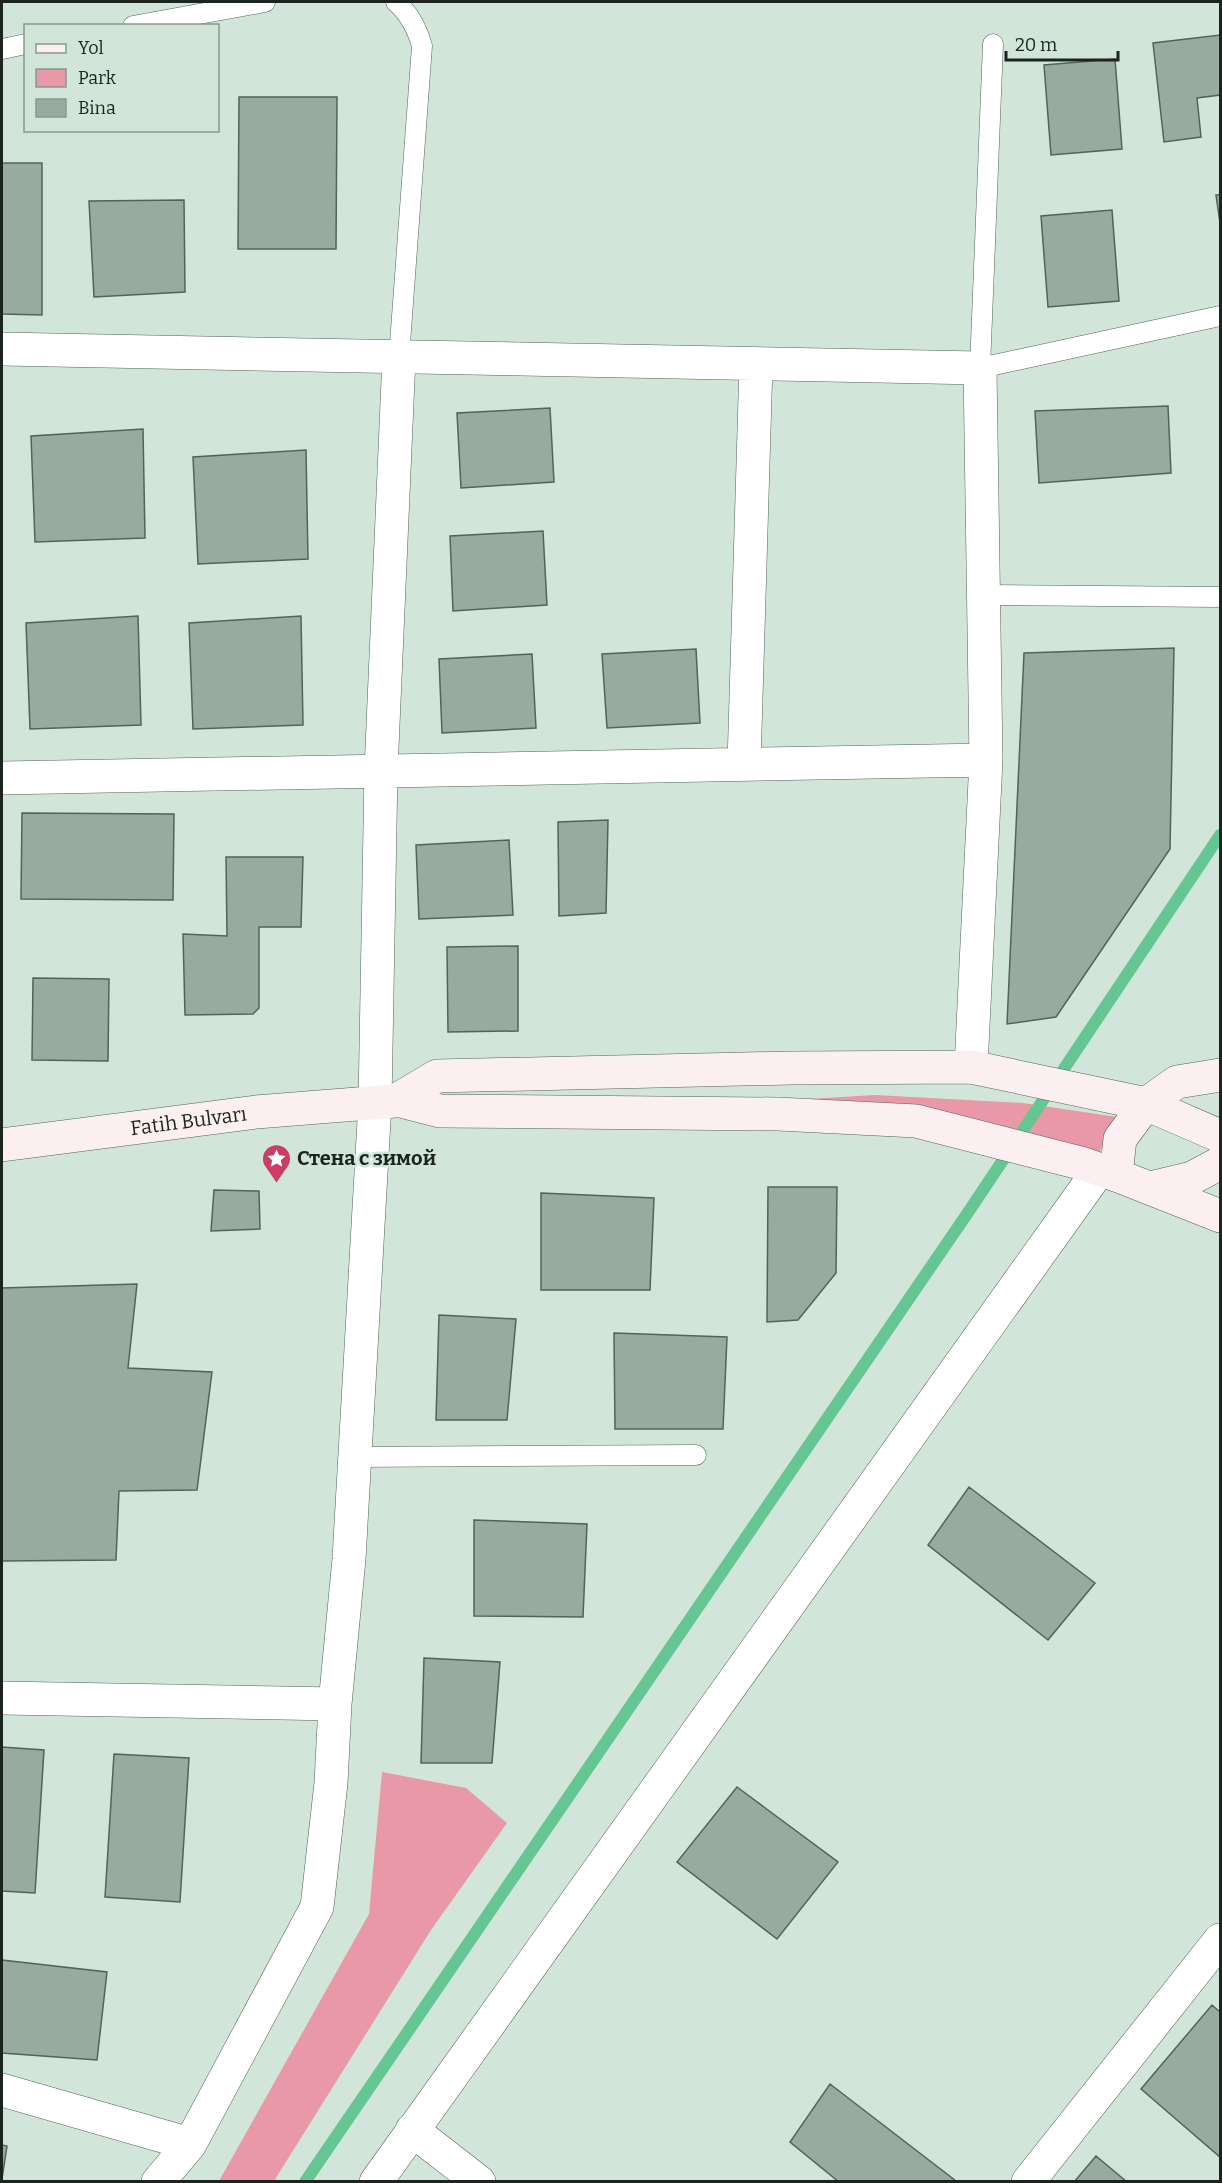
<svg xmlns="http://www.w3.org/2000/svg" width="1222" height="2183" viewBox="0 0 1222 2183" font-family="Bitter,serif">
  <rect width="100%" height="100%" fill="#d1e6d9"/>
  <path fill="#e898a6" d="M875,1095L1023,1103L1117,1117L1099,1153L809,1099Z
    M382,1772L466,1788L507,1823L431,1930L274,2181H219L369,1914Z"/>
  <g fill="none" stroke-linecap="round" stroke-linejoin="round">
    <path stroke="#65c593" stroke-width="12" d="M305,2182L969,1211L1220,835"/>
  </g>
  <path fill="#97ac9f" stroke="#516459" stroke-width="1.5" d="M1220,35V95L1197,98L1201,137L1164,142L1153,43Z
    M1115,59L1122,149L1051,155L1044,65Z
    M239,97H337L336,249H238Z
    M2,163H42V315L2,314Z
    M1216,195H1220V223Z
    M184,200L185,292L94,297L89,201Z
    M1112,210L1119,301L1048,307L1041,216Z
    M1168,406L1171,473L1039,483L1035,411Z
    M550,408L554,482L461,488L457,413Z
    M143,429L145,538L35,542L31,436Z
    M306,450L308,559L198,564L193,457Z
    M543,531L547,605L453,611L450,536Z
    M138,616L141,725L30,729L26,623Z
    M301,616L303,725L193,729L189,623Z
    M1174,648L1170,849L1056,1017L1007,1024L1024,653Z
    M696,649L700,723L607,728L602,654Z
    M532,654L536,728L442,733L439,659Z
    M22,813L174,814L173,900L21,899Z
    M608,820L606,913L559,916L558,822Z
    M509,840L513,915L419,919L416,845Z
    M226,857H303L301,927H259V1008L253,1014L185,1015L183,934L227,936Z
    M518,946V1031L448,1032L447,947Z
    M33,978L109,979L108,1061L32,1060Z
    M768,1187H837L836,1273L798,1320L767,1322Z
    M214,1190L259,1191L260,1229L211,1231Z
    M541,1193L654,1198L650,1290H541Z
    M137,1284L128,1368L212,1372L197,1490L119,1491L116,1560L2,1561V1288Z
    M439,1315L516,1319L507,1420H436Z
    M614,1333L727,1337L723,1429H615Z
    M969,1487L1095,1583L1048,1640L928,1545Z
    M474,1520L587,1524L583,1617L474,1616Z
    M424,1658L500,1662L492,1763H421Z
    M2,1747L44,1750L35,1893L2,1891Z
    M114,1754L189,1758L180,1902L105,1897Z
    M737,1787L838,1862L777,1939L677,1862Z
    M2,1960L107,1972L97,2060L2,2053Z
    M1212,2005L1220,2012V2157L1141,2089Z
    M830,2084L956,2181L839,2182L790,2142Z
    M2,2145L7,2146L2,2179Z
    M1096,2156L1127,2182H1074Z"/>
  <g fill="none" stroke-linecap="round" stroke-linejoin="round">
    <defs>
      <path id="lane" d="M396,2C410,14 417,28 422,46L399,357
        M133,26L265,2
        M993,44L980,368L1220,316
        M2,49L26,44
        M983,595L1220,597
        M354,1457L696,1455"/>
      <path id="street" d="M2,349L980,368L986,760L971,1067
        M744,764L756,364
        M2,778L986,760
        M2,1698L335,1704
        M2,2090L190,2144
        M412,2130L479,2182
        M158,2182L190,2144L317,1907L331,1783L335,1704L349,1559L375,1103L381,771L399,357
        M376,2182L1099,1170
        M1028,2182L1220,1940"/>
      <g id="secondary">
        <path d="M397,1100L440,1111L778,1114L916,1121L1084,1164L1116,1175L1220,1216"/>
        <path id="s1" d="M2,1145L256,1112L395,1101L437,1076L791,1068L971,1067L1146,1104L1220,1136"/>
        <path d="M1116,1175L1120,1139L1146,1104L1177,1082L1220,1075"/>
        <path d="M1150,1188L1192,1178L1220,1163"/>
      </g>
    </defs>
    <use href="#lane" stroke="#506358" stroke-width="21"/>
    <use href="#street" stroke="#506358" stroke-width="34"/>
    <use href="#secondary" stroke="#506358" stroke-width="34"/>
    <use href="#lane" stroke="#fff" stroke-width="20"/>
    <use href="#street" stroke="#fff" stroke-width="33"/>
    <use href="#secondary" stroke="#fceff1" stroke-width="33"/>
  </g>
  <defs>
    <symbol id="sight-pin" viewBox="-11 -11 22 30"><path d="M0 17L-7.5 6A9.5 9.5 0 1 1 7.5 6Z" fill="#cb3d64" stroke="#d1e6d9"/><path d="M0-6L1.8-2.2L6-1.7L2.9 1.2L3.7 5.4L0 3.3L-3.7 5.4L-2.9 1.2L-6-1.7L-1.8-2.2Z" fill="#fff"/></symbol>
  </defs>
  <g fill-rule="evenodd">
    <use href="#sight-pin" x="260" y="1142" width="33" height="45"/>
  </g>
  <g text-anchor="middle" stroke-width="5" stroke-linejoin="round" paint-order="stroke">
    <g font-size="20" fill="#1c2420" stroke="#d1e6d9">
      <text dy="7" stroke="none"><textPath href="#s1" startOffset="188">Fatih Bulvarı</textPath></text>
    </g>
    <g font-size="20" font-weight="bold" fill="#1c2420" stroke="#d1e6d9" text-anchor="start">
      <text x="297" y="1165">Стена с зимой</text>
    </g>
  </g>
  <rect width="1222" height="2183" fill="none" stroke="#1c2420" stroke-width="6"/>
  <rect x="24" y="24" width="195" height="108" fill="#d1e6d9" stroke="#89988f" stroke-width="1.5"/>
  <rect x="36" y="44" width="30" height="9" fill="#fceff1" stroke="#89988f" stroke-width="1.5"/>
  <text x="78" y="54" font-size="18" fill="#1c2420">Yol</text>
  <rect x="36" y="69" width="30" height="18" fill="#e898a6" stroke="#89988f" stroke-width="1.5"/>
  <text x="78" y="84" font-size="18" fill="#1c2420">Park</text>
  <rect x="36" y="99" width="30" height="18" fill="#97ac9f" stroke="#89988f" stroke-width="1.5"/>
  <text x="78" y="114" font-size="18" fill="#1c2420">Bina</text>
  <path d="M1006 51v9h112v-9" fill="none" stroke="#1c2420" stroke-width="3"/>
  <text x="1015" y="51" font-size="18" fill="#1c2420" stroke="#d1e6d9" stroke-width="4.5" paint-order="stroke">20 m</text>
</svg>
